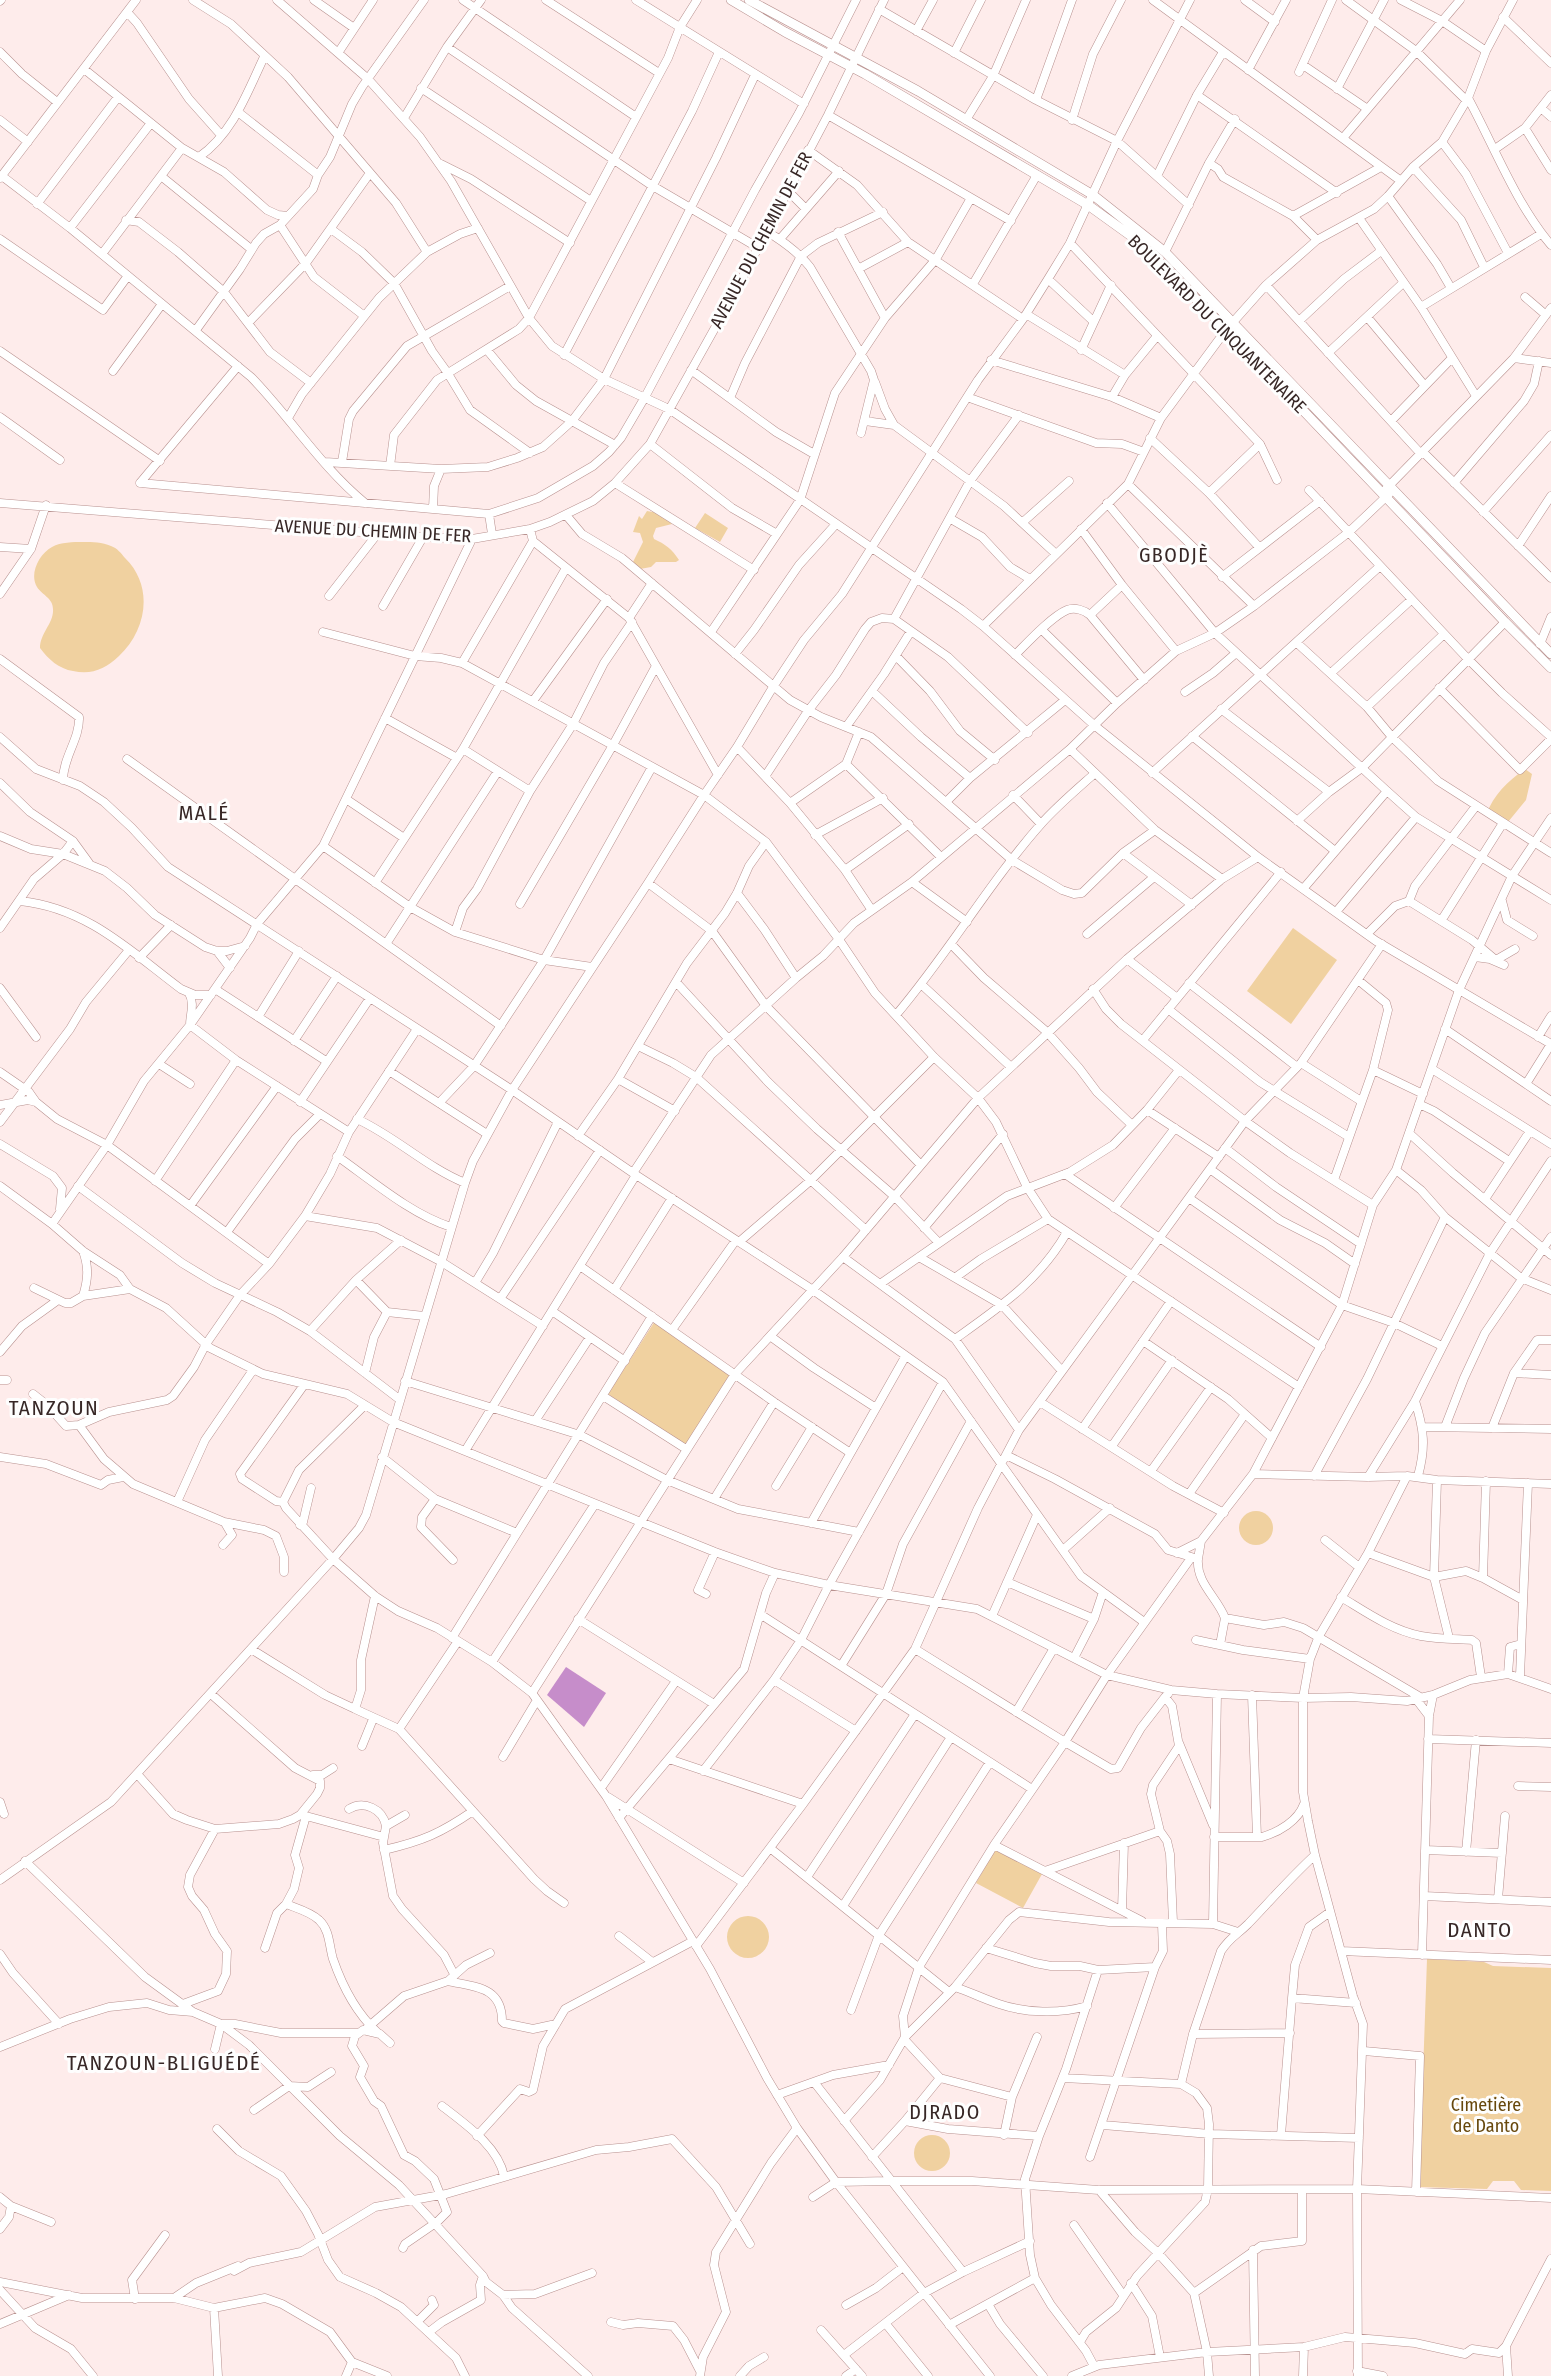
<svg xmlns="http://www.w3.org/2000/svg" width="1551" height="2376" viewBox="0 0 1551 2376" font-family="'Fira Sans Condensed',sans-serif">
  <rect width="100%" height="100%" fill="#feeceb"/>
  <path fill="#f0d1a0" d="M647,511L658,513L672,524L656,528L653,536L654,539C665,544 672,549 679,560L676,562H656L651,567L640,569L633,562L643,542L640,533L633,532L639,516L642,519Z
    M705,513L728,528L720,542L695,528Z
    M83,542C93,542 102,542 111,546C117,548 121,553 125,558C154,586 147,630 119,656C105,669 92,675 73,671C59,669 48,659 40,648C40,633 54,623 53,609C53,598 42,595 37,587C29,574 39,554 52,547C61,542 73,542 83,542Z
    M1525,769L1532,774L1526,800L1508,822L1486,815C1494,794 1507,782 1525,769Z
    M1293,928L1337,960L1291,1024L1247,991Z
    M655,1321L731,1373L685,1446L608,1394Z
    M1239 1528a17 17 0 1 1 34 0a17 17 0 1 1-34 0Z
    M995,1850L1042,1874L1023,1908L976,1883Z
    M727 1937a21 21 0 1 1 42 0a21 21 0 1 1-42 0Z
    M1427,1959L1484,1962L1493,1966L1551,1968V2191L1521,2190L1514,2181H1493L1487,2189L1419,2187Z
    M914 2153a18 18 0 1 1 36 0a18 18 0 1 1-36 0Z"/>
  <path fill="#c68dca" d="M566,1667L606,1693L584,1727L547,1695Z"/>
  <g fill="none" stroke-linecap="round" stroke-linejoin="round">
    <defs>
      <path id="minor" d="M193,0L231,24L288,77L396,203L427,252
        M277,0L368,79L420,137L451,181L529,318L552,346L604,379L669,409L961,609L983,626L1094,725L1258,857L1376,941L1551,1044
        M314,0L354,28
        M463,0L636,117
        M546,0L659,73
        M636,0L804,104
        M1153,0L1401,181
        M1245,0L1275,22
        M1346,0L1416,51L1467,101
        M1401,0L1442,21L1486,51
        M0,1L1,0
        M879,9L1036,100L1117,141L1189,205
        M127,12L137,23L189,99L221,135
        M1503,17L1551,63
        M916,31L933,0
        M447,47L651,185L757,247
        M0,52L22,74L57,102
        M338,53L373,0
        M954,53L981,0
        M1303,65L1366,108
        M84,69L182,148L224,172L267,210L278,215L288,216
        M1248,70L1286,0
        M1299,72L1332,0
        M421,88L591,201
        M1337,89L1384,0
        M1197,95L1337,193
        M1468,98C1494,146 1516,204 1551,245
        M1036,100L1072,0
        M1541,108L1551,117
        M238,112L318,175
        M828,115L1011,221
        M404,118L447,47L481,0
        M0,120L28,142
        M966,120L993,76L1026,0
        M1072,120L1093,54L1121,0
        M1525,128L1551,170
        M1343,138L1460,0
        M1442,142L1466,174L1508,253
        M1495,149L1525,128L1551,95
        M808,150L857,185L908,242L1023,319
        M199,157C233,133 247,93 264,57
        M1209,163L1218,169L1223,177L1293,216L1317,240
        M441,164L471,179L570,243
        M1413,167L1461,220L1484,267
        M2,176L70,228L251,377C290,417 321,467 365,503
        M161,176L251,249
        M1157,176L1197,95L1223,52
        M0,178L136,0
        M787,190L806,209
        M1388,196L1437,264L1451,288
        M37,204L118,97
        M1293,216L1381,167
        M1359,218L1421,307L1476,396
        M126,220L139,222L178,252L224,292L270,352L311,383
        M280,225L314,277L363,315
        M70,228L151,123
        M331,229L362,252L394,283L432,351L447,372L470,410L530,453
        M766,231C783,241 798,252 810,267L871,371L874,380L861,433
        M838,232L885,318
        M0,239L103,310L127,277
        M780,239L839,171
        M1070,243L1260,444L1277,480
        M1165,252L1209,163L1235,119
        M102,254L182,148
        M858,269L908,242
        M1048,279L1093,321
        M973,284L1037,175
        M1266,285L1421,454
        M1525,297L1546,315
        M1421,307L1541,234
        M1026,314L1125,375
        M1368,318L1425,386
        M1299,321L1344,279L1381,251
        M248,323L306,263L370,173
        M196,330L240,269L256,243L264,234L280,225L313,189L318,175L330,157L352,104L362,87L424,0
        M487,350L516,385L536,401L615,445
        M1081,350L1111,285
        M0,351L160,461
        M1328,353L1403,283
        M564,355L692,111L719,52
        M1514,358L1551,363
        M991,360L1112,397L1161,418
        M691,370L776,432L814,454
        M113,371L162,304
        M875,382L885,409L894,425
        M967,397L1096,443L1122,444L1144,452
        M1112,397L1125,375L1157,336
        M730,398L745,363L801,256L818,243L883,212
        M0,417L60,460
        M288,418L302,394L379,298L427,252L460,234L478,228
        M865,421L894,425L1004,506L1056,554
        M1391,421L1452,358
        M1150,438L1209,493L1259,547
        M650,444L732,508L777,534
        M1423,452L1551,578
        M325,462L441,469
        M342,462L349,419L353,411L407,346L510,286
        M390,466L394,435L437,380L519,329L529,318L668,58L680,27L697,0
        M140,483L489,514L538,498L593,466L609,452L621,438L645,397L755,190L799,113L856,0
        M140,483L238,366
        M615,483L754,570
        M1454,483L1524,401L1534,384L1539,361
        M1128,484L1254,606
        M1309,490L1467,658L1502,693L1551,737
        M1209,493L1260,444
        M1382,493L1514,358L1551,308
        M0,503L423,537L472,539L530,529L550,522L593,501L615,483L650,444L730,301L828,115L884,0
        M1107,503L1215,633L1387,791L1416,817L1551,900
        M433,509L434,486L441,469L488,467L517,458L543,447L572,421L604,379L716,158L755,75
        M1483,512L1551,435
        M489,514L492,534
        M566,515L582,534L622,558L790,700L821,717L871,737L1012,860L1062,890L1074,894L1082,893L1123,853L1155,830
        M951,519L982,537L1010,567L1030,579
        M1023,522L1069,481
        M530,529L533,541L629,618L718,775
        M1081,529L1122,585L1176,651
        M1518,546L1551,496
        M0,547L31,549
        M1222,577L1320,501
        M0,594L31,549L46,505
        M329,596L378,533
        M383,606L423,537
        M1090,615L1122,585
        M629,618L652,583
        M894,619L970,481L1019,415
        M983,626L1128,484L1161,418L1226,330L1266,285L1317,240L1374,209L1388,196L1413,167L1442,142L1468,98L1486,51L1513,0
        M1042,630L1117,703
        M323,632L415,656L441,658L462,663L704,795L766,842L838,938L875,993L934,1057L978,1098L996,1122L1027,1187L1048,1219L1299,1387
        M711,632L800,500L835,393L885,318L936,259L971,198
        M1297,643L1367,707L1392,737L1438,781L1551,853
        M1540,644L1551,617
        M735,654L754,630L799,565L836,524
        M1015,655C1027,643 1052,616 1067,610C1075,607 1084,610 1090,615L1144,680
        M896,656L930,691L960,731L995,760
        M0,659L79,717C80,739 63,757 63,780
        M462,663L533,541
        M1331,673L1411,600
        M1439,688L1520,770L1551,739
        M872,691L921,737L970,778
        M1185,692L1213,673L1236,653
        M533,701L607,599
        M1367,707L1444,634
        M1221,709L1329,792
        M385,718L457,758
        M846,727L884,674L911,631
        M1192,736L1335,851
        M0,737L36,769L80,786L104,802L132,828L168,867L512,1090L633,1173L813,1290L943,1382L1081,1576L1144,1622
        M737,747L790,803L845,870L871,909
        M463,749L530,791
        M1070,749L1155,830L1222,879
        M127,759L501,1026
        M846,764L941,857
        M1152,773L1379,567
        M766,775L808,711L836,675L865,629L871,622L882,618L894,619L948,657L1028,733
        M0,783L30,812L73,841L89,863
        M1013,795L1041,824
        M346,799L404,838
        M946,802L970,778L1065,700
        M790,803L846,764L859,732
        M1297,821L1329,792L1363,767L1505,622
        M815,835L883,798
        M0,836L31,849L63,854L105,871L127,888L155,915L205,947L217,951H227L245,946
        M323,846L410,907L455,932L544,960L592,967
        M1123,853L1192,905
        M845,870L909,824
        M912,882L967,922
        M375,883L463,749L566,568
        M648,883L712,931L766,1006L921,1165
        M1303,889L1387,791
        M737,893L764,929L796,978
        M20,901C87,908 129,950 181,989L195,995H211
        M1409,901L1472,940L1498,962
        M1502,901L1507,920L1533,936
        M520,904L613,745L656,666
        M1336,912L1416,817
        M1441,921L1503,823
        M0,928L34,879L63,854L73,841
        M455,932L463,908L477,889L530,791L573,724L604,663L632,622
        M1087,934L1154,877
        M1367,934L1395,906L1409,901L1415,886L1476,806
        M386,944L498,771
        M951,944L984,978L1047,1032L1079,1068L1097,1092L1132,1125
        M217,951L230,968
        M1475,957L1490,959L1504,965
        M139,958L171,925
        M1127,959L1177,998
        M1496,960L1515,949
        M676,982L768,1082L817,1129L894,1196L939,1243
        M1189,983L1297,1067
        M922,985L1011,1067
        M0,988L36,1037
        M215,989L326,1061
        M1093,989L1106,1009L1121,1024L1245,1121L1290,1153L1373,1205
        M189,993C195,1004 190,1014 190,1025L236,1060L349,1132
        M1168,1009L1260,1082L1349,1137
        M896,1015C948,954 988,884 1041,824C1057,806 1076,790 1094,774
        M258,1017L299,951
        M1445,1029L1551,1101
        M1538,1037L1551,1016
        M1143,1040L1281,872
        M294,1041L337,976
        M638,1046L673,1063L696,1077L866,1230
        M1301,1063L1361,1101
        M159,1064L190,1084
        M1432,1069L1551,1144
        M1373,1070L1423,1094
        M389,1071L487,1134
        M0,1072L29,1092L36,1102
        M618,1079L675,1111
        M1526,1084L1551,1044
        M300,1102L370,998
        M439,1103L474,1066L544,960L652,767
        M1419,1104L1434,1111L1509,1161
        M0,1105L28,1100L36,1102L57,1119L107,1145L269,1264L305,1216L330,1174L349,1132L417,1029
        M1147,1110L1219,1157
        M357,1119C396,1137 426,1167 465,1183
        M0,1122L70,1029L86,1002L129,950
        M1409,1133L1453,1173L1551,1255
        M578,1136L618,1079L687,963L725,913L737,893L749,866L766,842
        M0,1144L53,1176L62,1188L60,1209
        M1225,1148L1276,1187L1361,1244
        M337,1156C371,1180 412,1215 451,1227
        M1210,1169L1280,1220L1325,1243L1355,1264
        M1396,1170L1421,1190L1445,1217L1521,1278L1551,1290
        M633,1173L711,1055L796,978L823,956L854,923L912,882L1070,749L1117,703L1176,651L1215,633L1254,606L1349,532L1389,494
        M1065,1174L1321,1347
        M1334,1180L1373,1070L1388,1010L1386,1003L1358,980
        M155,1181L236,1060
        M0,1186L52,1224L83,1251L120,1275L130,1289L166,1308L210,1348L263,1374L347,1394L393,1422L715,1552L775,1573L829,1585L977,1609L1107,1675L1171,1690L1217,1694L1303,1698L1351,1697L1407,1701L1433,1695L1470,1680L1508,1674L1551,1689
        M78,1186L182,1263L215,1283L277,1312L310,1331L399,1399
        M1189,1198L1342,1305L1394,1323L1442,1346
        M1485,1199L1530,1131
        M190,1206L277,1086
        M1114,1208L1175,1128
        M305,1216L377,1228L440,1261L543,1326
        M52,1224L107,1145L144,1081L190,1025L250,938L257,924L323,846L472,539
        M924,1228L1003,1134
        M227,1232L295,1139L319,1115
        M739,1242L810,1181L934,1057
        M83,1251C89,1267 88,1280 83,1296
        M843,1257L955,1339L1019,1430
        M919,1257L1002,1305L1062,1371
        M580,1266L774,1402L849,1452
        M956,1277L981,1259L1048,1219
        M356,1280L401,1240
        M475,1283L493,1253L558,1122
        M880,1284L1007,1196L1070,1172L1113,1145L1147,1110L1179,1070
        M34,1288L65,1303H71L83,1296L130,1289
        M614,1290L672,1198
        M500,1299L600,1150
        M552,1311L625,1361
        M672,1330L736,1240
        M310,1331L356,1280L387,1312
        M770,1336L814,1368L876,1408
        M955,1339C1000,1307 1039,1281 1067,1232
        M1143,1341L1228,1399L1272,1438
        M0,1352L22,1326L58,1300
        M365,1373L374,1337L387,1312L424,1316
        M1514,1373L1551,1375
        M0,1380H7
        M405,1381L580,1435L667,1480L738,1509L859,1532
        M33,1394L47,1405L66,1426L79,1425L109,1412L167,1400L173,1396L194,1367L206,1344L240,1295L269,1264
        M603,1396L686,1449
        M1415,1401C1424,1429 1426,1447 1418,1476
        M1040,1402L1173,1486L1224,1513
        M365,1405L299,1470L283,1502L286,1508L333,1559L375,1596L398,1611L437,1628L492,1662L532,1693L606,1796L710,1969L767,2078L797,2128L836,2182L990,2376
        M535,1421L590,1337
        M79,1425L104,1459L133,1484L224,1522L264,1530L276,1536L284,1557V1572
        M1423,1427L1551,1429
        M1445,1427L1464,1378L1485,1333L1551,1237
        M1492,1428L1514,1373L1537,1340H1551
        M1082,1429L1171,1301
        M1112,1446L1172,1360
        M465,1451L636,1175
        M1006,1455L1055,1479L1155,1534L1168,1550L1198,1559L1201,1541L1253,1474L1342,1305L1373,1205L1396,1170L1459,990L1512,876L1551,818
        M0,1457L46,1464L101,1485L108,1480L123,1477
        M382,1457L435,1499L517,1533
        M1151,1471L1211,1387
        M1253,1474L1368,1477L1407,1476
        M1314,1476L1367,1379L1445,1217
        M1368,1477L1415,1401L1490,1253L1551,1161
        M1437,1480L1434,1577L1449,1638
        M776,1486L812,1427
        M1189,1494L1245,1414
        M435,1499L422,1517L421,1527L453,1560
        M714,1499L774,1402
        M177,1502L205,1440L253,1370
        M283,1502L276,1501L242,1479L240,1474L304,1385
        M811,1523L905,1357
        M300,1525L303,1522L311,1488
        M1325,1540L1359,1567
        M223,1545L232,1535L225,1523
        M1063,1550L1110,1508
        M1177,1553L1201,1541
        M1368,1553L1434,1577L1466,1571L1483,1578L1523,1600
        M1198,1559C1196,1583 1217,1597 1225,1618L1220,1645
        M1483,1578L1486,1481
        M1007,1582L1094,1619
        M706,1594L698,1590L715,1552
        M375,1596L361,1660V1690L355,1709L399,1729L534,1879L547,1891L564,1903
        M1341,1597C1366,1612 1391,1630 1421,1636C1437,1639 1455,1639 1472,1640L1476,1643L1481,1677
        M760,1614L1032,1789
        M992,1616L1037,1515
        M1225,1618L1264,1625L1284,1622L1303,1628L1420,1697
        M578,1619L714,1704
        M452,1638L652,1316
        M1196,1640L1243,1650L1310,1659
        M251,1649L325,1695L355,1709
        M915,1649L1065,1742L1111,1769L1118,1768L1141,1728L1165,1697
        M1074,1658L1094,1619L1103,1592
        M492,1662L595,1504
        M841,1666L886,1594L903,1544L971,1421
        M1508,1674L1510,1647L1521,1644
        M1520,1676L1528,1483
        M774,1680L856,1731
        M532,1693L735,1374L843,1257L978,1098L1127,959L1222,879L1258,857
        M1168,1694L1165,1697L1172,1706L1179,1746L1153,1785L1151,1794L1160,1831L1167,1841L1170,1854L1173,1922
        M1252,1695L1257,1837
        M1416,1699L1429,1716
        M1016,1712L1054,1648
        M399,1729L458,1641
        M1428,1739L1551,1743
        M1179,1743L1213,1825
        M362,1746L373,1719
        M503,1757L537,1700
        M669,1759L803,1804
        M703,1771L774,1680L801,1640L829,1585L943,1382
        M138,1775L173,1814L187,1820L215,1829L279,1824L293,1819L300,1815L317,1794L320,1788V1781L295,1768L211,1694
        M313,1775H322L333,1768
        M1518,1786L1551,1787
        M601,1788L676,1681
        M608,1797L744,1883
        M0,1802L4,1814
        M349,1809C364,1800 383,1809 386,1826
        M405,1815L386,1826L383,1843L393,1896L402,1909L444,1955L454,1974
        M619,1818L744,1669L766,1593L775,1573
        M1214,1837H1262C1279,1832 1298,1821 1304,1804
        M994,1845L1142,1921
        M770,1848L949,1992
        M384,1850C423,1841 441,1833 473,1811
        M1425,1850L1502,1853
        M1466,1852L1476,1740
        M25,1861L145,1977L193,2012L221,2024L249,2045L340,2136L399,2185L483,2276L486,2282L503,2295L512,2308L588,2376
        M1045,1871L1160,1831
        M807,1877L915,1714
        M0,1880L111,1802L333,1559L359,1528L366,1515L465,1183L473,1161L512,1090L648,883L704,795L737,747L773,687L804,640L842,594L978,380L1023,319L1048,279L1070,243L1117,141L1190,0
        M1424,1896L1551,1902
        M1498,1899L1505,1816
        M286,1904C296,1908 311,1912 319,1920C330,1930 329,1946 333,1959C342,1985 357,2014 378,2033
        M843,1906L951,1737
        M1122,1910L1124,1843
        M1213,1924L1217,1694
        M619,1936L652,1962
        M696,1946L803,1804L915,1649L978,1508L1019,1430L1245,1121L1301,1063L1382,944
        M265,1948L277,1913L286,1904L294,1889L299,1868L295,1855L306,1816L384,1837
        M986,1948L1035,1963L1051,1966H1080L1098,1970L1155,1967
        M1341,1951L1551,1960
        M0,1954L13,1973L59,2024
        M1422,1955L1429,1716L1433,1695
        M448,1981C474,1987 502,1986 502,2021L504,2023L533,2029L556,2024
        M955,1987C970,1992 984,1999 999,2004C1025,2013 1060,2014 1087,2006
        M1292,1998L1295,1965L1309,1927L1330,1912
        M183,2004L218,1991L226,1974L227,1951L215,1934L204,1910L192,1896L188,1887L190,1875L215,1829
        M851,2010L879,1935L990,1762
        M367,2028L404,1996L448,1981L466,1965L490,1953
        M1193,2034L1290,2033
        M905,2037L903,2016L919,1967L994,1845L1065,1742L1107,1675L1191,1558
        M904,2039L940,2078L1012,2097
        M390,2043L380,2034L363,2030L355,2036L352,2046L364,2066L360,2077L374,2101L381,2106L404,2155L415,2161L434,2179L447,2212L437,2222L405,2244L403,2248
        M0,2047L70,2019L109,2007L147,2003L169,2010L193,2012
        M215,2049L221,2024H235L281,2033H358
        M1364,2051L1420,2056L1416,2192
        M1063,2078L1181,2084L1196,2093L1207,2108L1209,2124L1208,2189L1205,2202L1137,2276L1116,2308L1086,2332L1080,2342
        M814,2082L963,2272
        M1181,2084L1193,2034L1221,1951C1230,1937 1237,1935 1248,1924C1270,1901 1291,1877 1315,1855
        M777,2095L833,2075L889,2065
        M442,2106C465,2124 498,2146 504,2176
        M254,2110L289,2086L308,2087L331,2072
        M844,2121L880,2080L905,2037L955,1987L1009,1920L1019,1912L1109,1922L1213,1924L1238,1932
        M905,2121L948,2129L1039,2136
        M1103,2125L1210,2134L1359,2138
        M217,2129L239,2151L281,2176L306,2211L318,2234L328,2260L340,2277L376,2293L401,2307L456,2358L465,2376
        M1004,2135L1012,2097L1037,2037
        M1281,2135L1292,1998L1356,2003
        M477,2136L520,2089L529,2092L533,2090L543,2046L565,2009L693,1941
        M872,2157L905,2121L940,2078
        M1090,2157L1155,1967L1163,1951L1162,1924
        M1099,2190L1135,2232L1158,2253L1194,2293L1207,2352L1209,2376
        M0,2197L11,2206L51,2222
        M813,2197L836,2182L891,2181H972L1099,2190L1357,2189L1551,2198
        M1074,2225L1123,2295
        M0,2229L9,2217L11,2206
        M1253,2250L1255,2376
        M238,2266L234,2271L249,2263L301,2252L375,2207L446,2194L596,2150L629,2147L672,2139L716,2187L750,2244
        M0,2282L82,2298H174L196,2283L238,2266
        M1131,2283L1152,2316L1160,2357
        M0,2290L35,2328L71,2349L93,2376
        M1194,2293L1261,2246L1302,2241V2190
        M503,2295L535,2294L592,2273
        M174,2298L214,2308L218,2376
        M135,2299L132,2280L165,2235
        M988,2304L1000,2324L1043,2376
        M846,2305L876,2288L903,2267
        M214,2308L265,2298L282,2304L330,2332L352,2362
        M418,2321L434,2305L432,2300
        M611,2322L623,2325L638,2323L673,2326L684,2340L700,2371
        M0,2324L69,2295
        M886,2324L928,2376
        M949,2325L1035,2278
        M821,2330L862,2376
        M429,2332L442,2322L481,2300L480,2285L483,2276
        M844,2355L924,2293L963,2272L1030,2241
        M1094,2366L1086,2351L1051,2305L1035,2278L1030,2255L1025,2179L1039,2136L1066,2069L1098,1970
        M1357,2371L1383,2376
        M346,2376L352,2362L387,2376
        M700,2376L703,2357L726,2312L714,2265L716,2252L771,2163L797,2128
        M740,2376L749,2366L764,2357
        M846,2376L856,2369
        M1072,2376L1099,2365L1207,2352L1304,2347L1345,2337L1415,2343L1465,2354L1472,2349L1499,2353L1506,2346
        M1303,2376L1304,2347
        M1358,2376L1357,2189L1363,2024L1353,1996L1315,1855L1308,1821L1303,1792V1698L1310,1659L1319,1636L1368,1553L1407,1476L1437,1480L1551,1484
        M1508,2376L1506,2346L1509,2340L1551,2259"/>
      <path id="major" d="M731,0L785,32L865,74L1088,205L1138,241L1211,314L1505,622L1551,668
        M749,0L918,91L1093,195L1165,252L1551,654"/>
    </defs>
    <use href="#minor" stroke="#b8918f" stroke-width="9"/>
    <use href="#major" stroke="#b8918f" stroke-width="10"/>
    <use href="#minor" stroke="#fff" stroke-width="8"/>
    <use href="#major" stroke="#fff" stroke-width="9"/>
  </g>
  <g text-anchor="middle" stroke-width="6" stroke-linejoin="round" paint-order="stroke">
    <g font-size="18" fill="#372726" stroke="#fefefe">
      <text transform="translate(761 240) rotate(-62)" y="6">AVENUE DU CHEMIN DE FER</text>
      <text transform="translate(1217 324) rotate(45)" y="6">BOULEVARD DU CINQUANTENAIRE</text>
      <text transform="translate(373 531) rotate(3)" y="6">AVENUE DU CHEMIN DE FER</text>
    </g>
    <g font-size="18" fill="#67480c" stroke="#fefefe">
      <text x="1486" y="2111">Cimetière<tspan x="1486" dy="21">de Danto</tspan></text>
    </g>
    <g font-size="20" letter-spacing="1.5" fill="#372726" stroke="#fefefe">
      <text x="1174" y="562">GBODJÈ</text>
      <text x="945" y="2119">DJRADO</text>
    </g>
    <g font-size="21" letter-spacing="1.5" fill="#372726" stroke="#fefefe">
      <text x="204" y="820">MALÉ</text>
      <text x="54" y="1415">TANZOUN</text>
      <text x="1480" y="1937">DANTO</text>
      <text x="164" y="2070">TANZOUN-BLIGUÉDÉ</text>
    </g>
  </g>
</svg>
